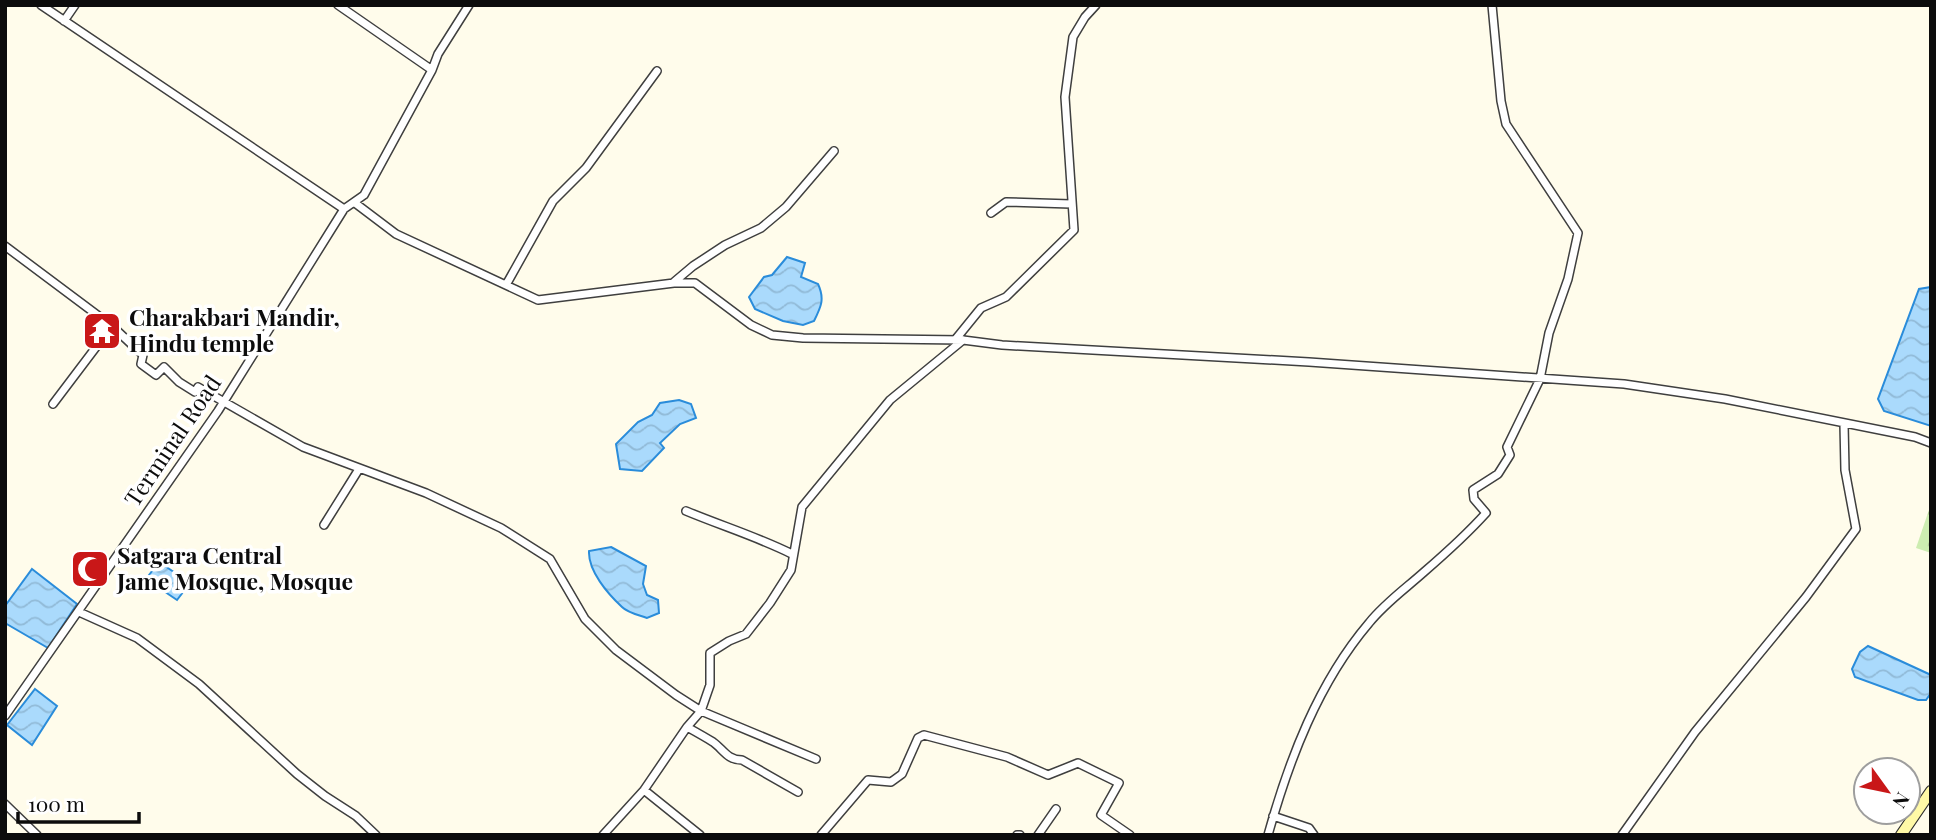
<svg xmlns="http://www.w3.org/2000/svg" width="1936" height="840" viewBox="0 0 1936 840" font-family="'Playfair Display',serif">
  <defs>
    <pattern id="park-crowns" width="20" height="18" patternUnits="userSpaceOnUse" patternTransform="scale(1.75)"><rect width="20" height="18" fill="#cdedb1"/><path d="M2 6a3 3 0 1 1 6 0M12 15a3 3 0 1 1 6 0" fill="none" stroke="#afca97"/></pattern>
    <pattern id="water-waves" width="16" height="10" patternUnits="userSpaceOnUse" patternTransform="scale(1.75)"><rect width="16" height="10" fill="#aadafc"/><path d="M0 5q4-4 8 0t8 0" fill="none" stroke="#91bad7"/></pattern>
  </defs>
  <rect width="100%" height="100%" fill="#fffceb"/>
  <path fill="url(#park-crowns)" d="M1931,504V553L1916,548Z"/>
  <path fill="url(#water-waves)" stroke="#2a8cda" stroke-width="2" d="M787,257L805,263L801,277L818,284C825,299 821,307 814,321L803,325L783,321L755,309L749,297L764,277L772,275Z
    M1931,287V426L1884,411L1878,399L1919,289Z
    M679,400L691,404L696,418L680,424L660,443L664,448L642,471L620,469L616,444L638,422L652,415L660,403Z
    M611,547L646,566L643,584L647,595L658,600L659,613L647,618C639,615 628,613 622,607C608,594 588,571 589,551Z
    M159,562L190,583L177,600L146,579Z
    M32,569L77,604L48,648L5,623V606Z
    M1868,646L1931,675V693L1926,700H1918L1855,677L1852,669L1860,652Z
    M35,689L57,706L32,745L7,725Z"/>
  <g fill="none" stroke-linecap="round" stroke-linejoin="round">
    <defs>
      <path id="street" d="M41,5L344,209
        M338,5L432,70
        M64,21L75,5
        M355,203L396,234L538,300L674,283H695L751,325L772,335L803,338L963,340L1002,345L1309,362L1624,384L1725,399L1915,437L1931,443
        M991,213L1006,202L1071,204
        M5,246L112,326L143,355L141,364L156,375L164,367L179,382L195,392L198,387L303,447L426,493L501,528L550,559L585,619L616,650L676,695L701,711L816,759
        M674,282L693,266L725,245L761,228L786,207L834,151
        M506,285L553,201L586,168L657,71
        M955,340L981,308L1006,297L1074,230L1065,97L1073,37L1085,17L1096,5
        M53,404L112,326
        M686,511C722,526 758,537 792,554
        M324,525L359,469
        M79,612L137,638L199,684L297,774L325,796L356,816L376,835
        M5,716L218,411L344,209L364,195L432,70L438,54L469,5
        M687,727C696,732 705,737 713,742C723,749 727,760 742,760L798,792
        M644,790L700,835
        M5,804L37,835
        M1273,816L1309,828L1314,835
        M603,835L644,790L687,727L701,711L710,685V653L729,641L746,634L770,603L791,570L802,507L890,400L963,340
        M821,835L868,780L891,782L902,774L918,738L924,735L1007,757L1048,775L1078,763L1119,783L1101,815L1130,835
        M1017,835H1020
        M1038,835L1056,809
        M1268,835C1289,760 1318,683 1369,623C1385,603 1405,589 1424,572C1446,553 1467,534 1486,513L1474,499L1473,490L1498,474L1510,455L1507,447L1540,379L1549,333L1568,279L1578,233L1506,124L1501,101L1492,5
        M1622,835L1695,732L1806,597L1856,529L1845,470L1844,424"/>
      <path id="secondary" d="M1901,835L1931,791"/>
    </defs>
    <use href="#street" stroke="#3f3f3f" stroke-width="10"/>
    <use href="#secondary" stroke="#2e2e2e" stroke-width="12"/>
    <use href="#street" stroke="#fff" stroke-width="7"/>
    <use href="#secondary" stroke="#fff9a6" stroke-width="10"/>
  </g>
  <defs>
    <symbol id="temple-square" viewBox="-11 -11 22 22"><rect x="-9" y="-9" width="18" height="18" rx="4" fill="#c91718" stroke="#fff"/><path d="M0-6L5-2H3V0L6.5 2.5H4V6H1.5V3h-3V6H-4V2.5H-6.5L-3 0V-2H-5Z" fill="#fff"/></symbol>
    <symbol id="mosque-square" viewBox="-11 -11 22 22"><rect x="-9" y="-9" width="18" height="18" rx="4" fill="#c91718" stroke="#fff"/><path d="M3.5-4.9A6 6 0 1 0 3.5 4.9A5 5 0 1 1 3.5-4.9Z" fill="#fff"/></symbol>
  </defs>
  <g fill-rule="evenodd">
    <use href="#temple-square" x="80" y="309" width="44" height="44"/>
    <use href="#mosque-square" x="68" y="547" width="44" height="44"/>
  </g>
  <g text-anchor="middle" stroke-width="7" stroke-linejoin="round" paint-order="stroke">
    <g font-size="23" font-weight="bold" fill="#0c0c0c" stroke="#fff" text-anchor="start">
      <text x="129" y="326">Charakbari Mandir,<tspan x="129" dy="26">Hindu temple</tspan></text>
      <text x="117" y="564">Satgara Central<tspan x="117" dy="26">Jame Mosque, Mosque</tspan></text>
    </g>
    <g font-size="23" fill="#0c0c0c" stroke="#fff">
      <text transform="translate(173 441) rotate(-56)" y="8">Terminal Road</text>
    </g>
  </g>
  <rect width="1936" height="840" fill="none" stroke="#0c0c0c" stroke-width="14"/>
  <g transform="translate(1887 791) rotate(123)"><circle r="33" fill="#ffffff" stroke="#9e9e9e" stroke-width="2"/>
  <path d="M0-5L12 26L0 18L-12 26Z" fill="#c91718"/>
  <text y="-10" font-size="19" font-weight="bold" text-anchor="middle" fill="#0c0c0c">N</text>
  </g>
  <path d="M18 812v10h121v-10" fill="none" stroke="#0c0c0c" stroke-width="3.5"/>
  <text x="28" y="812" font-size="21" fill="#0c0c0c" stroke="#ffffff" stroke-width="5" paint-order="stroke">100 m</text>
</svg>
